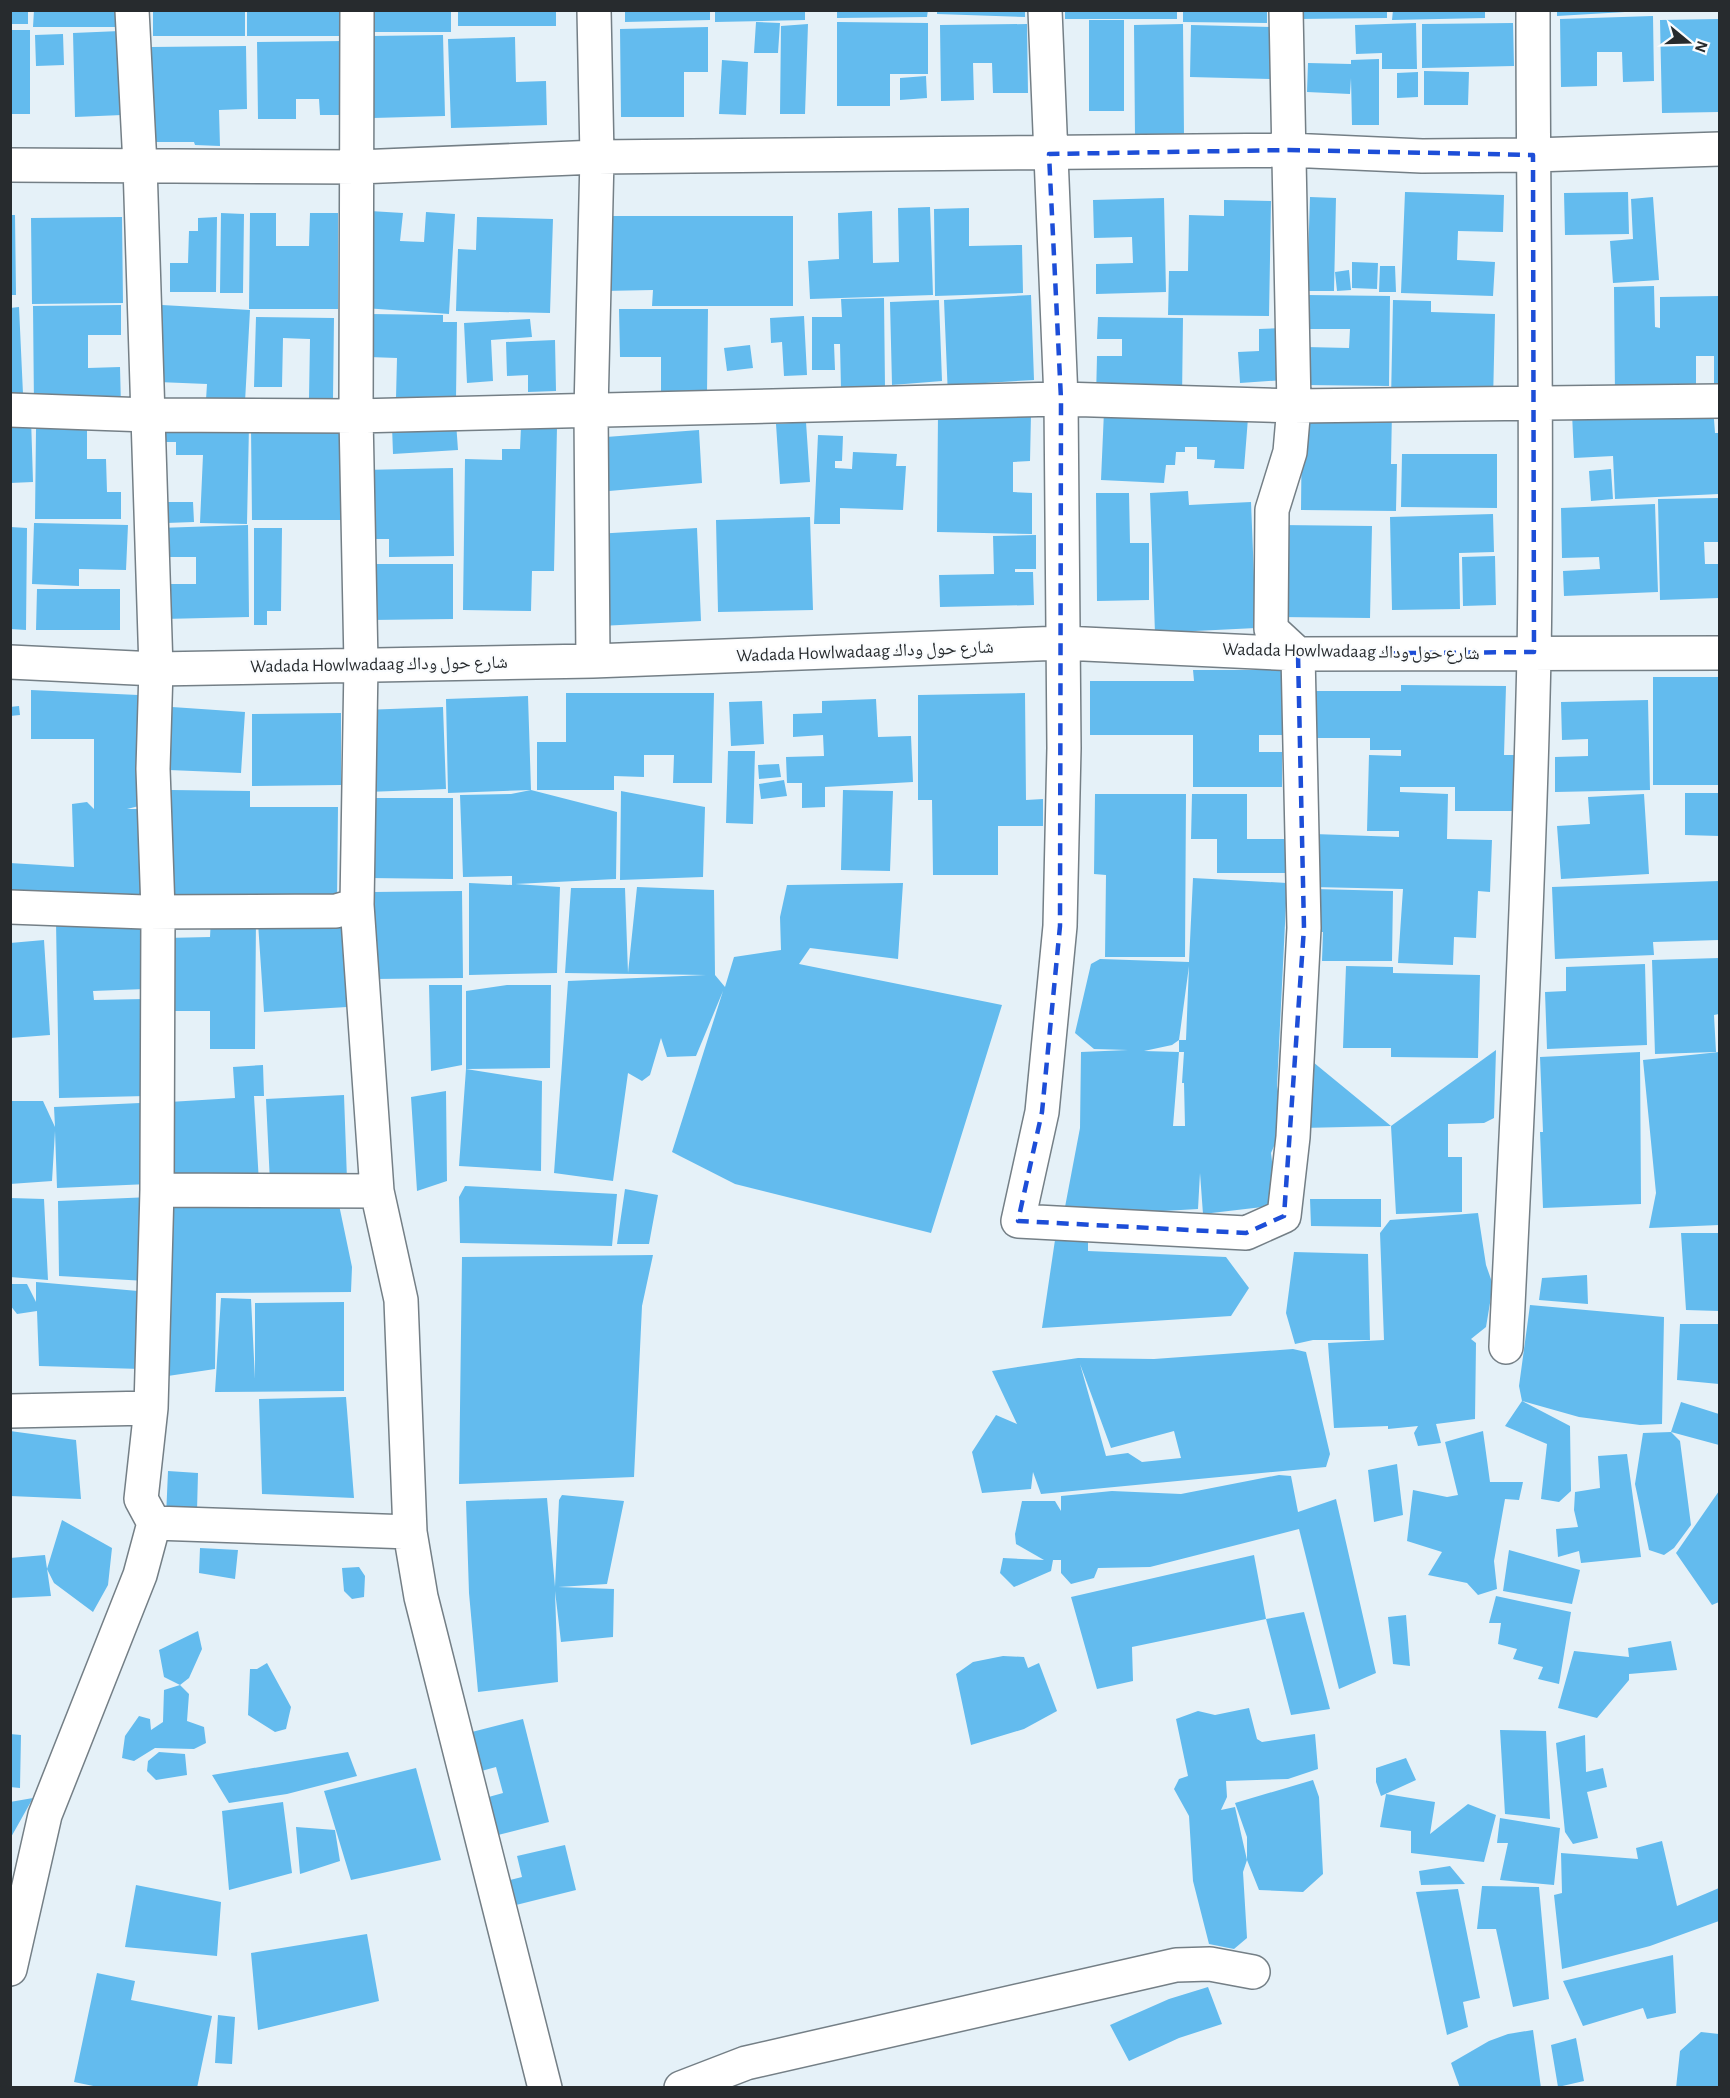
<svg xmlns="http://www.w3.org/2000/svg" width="1730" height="2098" viewBox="0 0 1730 2098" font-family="'Alegreya Sans','Noto Naskh Arabic',sans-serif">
  <rect width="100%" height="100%" fill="#e5f1f8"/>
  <path fill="#63bbee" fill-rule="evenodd" d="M10,10H28V24H10Z
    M34,10H118V27H33Z
    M153,10H245V36H153Z
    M247,10H345L346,36H247Z
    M367,10H451V32H366Z
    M458,10H556V26H458Z
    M625,10H710V20L625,22Z
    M715,10H805V20L715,22Z
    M837,10H928L927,17L837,18Z
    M937,10H1025V17L937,14Z
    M1065,10H1177V19H1065Z
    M1183,10H1267V23L1183,22Z
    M1297,10H1387V18L1297,19Z
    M1393,10H1485V18L1392,20Z
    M1557,10H1625V12L1557,16Z
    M1653,16L1654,81L1623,82L1622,52H1597V86L1561,87L1560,19Z
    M1719,19V112L1662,113L1660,20Z
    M1089,20H1124V111H1089Z
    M756,22L780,23L778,53H754Z
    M837,22L928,23V74H890V106H837Z
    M1416,23L1417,69H1382V53L1356,54L1355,25Z
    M1513,23L1514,66L1422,68V24Z
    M808,24L805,114H780L781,26Z
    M1027,24L1028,93H993L992,63H973L974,100L941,101L940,25Z
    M1183,24L1184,136L1135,137L1134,25Z
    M1191,25L1271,27L1270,79L1190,77Z
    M708,27V72H684V117H621L620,29Z
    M10,30H30V114H10Z
    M120,31L122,115L75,117L73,33Z
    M63,34L64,65L36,66L35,35Z
    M443,35L445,116L373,118L372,36Z
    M515,37L516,82L546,81L547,125L451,128L448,39Z
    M345,41L346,115H320L319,99H296V119H258L257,42Z
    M246,46L247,109L219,110L220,146L195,145L194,142H152L151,47Z
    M1379,59V125H1352L1351,78L1350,94L1307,92L1308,63L1351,64V60Z
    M722,60L748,62L746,115L719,114Z
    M1424,71L1469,72L1468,105H1424Z
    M1418,72V97L1397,98V73Z
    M926,76L927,98L900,100V78Z
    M1405,192L1504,195L1503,232L1458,231L1457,260L1495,262L1493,296L1401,293Z
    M1628,192L1629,234L1565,235L1564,193Z
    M1310,197L1336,198L1334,291H1307Z
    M1653,197L1659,280L1613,283L1610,241L1633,239L1631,199Z
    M1164,198L1166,292L1096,294V264L1133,263L1132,237L1094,238L1093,200Z
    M1224,200L1271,201L1269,316L1168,315L1169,271H1188L1189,215L1224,216Z
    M930,207L933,295L810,299L808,261L839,259L838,213L872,211L873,263L899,262L898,208Z
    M969,208V246L1022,245L1023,293L935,296L934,209Z
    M370,211L403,213L400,241L424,242L426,212L455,214L449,314L364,308Z
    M221,213L244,214L243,293H220Z
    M250,213H276V246H309L310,213H338V309H249Z
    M10,215H15L16,295H10Z
    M604,216H793V306H652L653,290L603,291Z
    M122,217L123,303L32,304L31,218Z
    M217,217L216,292H170V263H188L189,231H198V218Z
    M477,217L553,219L550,313L456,311L458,249L476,250Z
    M1352,262L1378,263L1377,289L1352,288Z
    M1380,266H1395L1396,292H1379Z
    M1349,270L1351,290L1337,291L1335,272Z
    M1654,286L1655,327L1660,328V297L1719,296V387H1714V356H1696V394L1615,396L1614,287Z
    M1031,295L1034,380L969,384V395L948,397L944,300Z
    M1308,295L1390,296L1389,386L1306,385V347L1349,348L1350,329H1308Z
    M884,298L885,388L841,389L840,344H834L835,370H812V317H842L841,299Z
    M939,300L942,381L892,385L890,302Z
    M1393,300L1431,301V312L1495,314L1493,402L1391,400Z
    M121,305V335H88V368L120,367L121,406L34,407L33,306Z
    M162,305L250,310L245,402L206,400L207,384L158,382Z
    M19,307L23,394H10V308Z
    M619,309H708L707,393L661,394V357H620Z
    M370,314L443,315V322H457L456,399L396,398L397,358L369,357Z
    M804,316L807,375L784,376L782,342L771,343L770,318Z
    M256,317L334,318L333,398H309L310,339L283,338L282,387H254Z
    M1098,317L1183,318L1182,399L1096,398L1097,356H1122V339H1097Z
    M530,319L532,337L491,340L493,381L467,383L464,323Z
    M1283,328L1285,380L1240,383L1238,352L1259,351V329Z
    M555,340L556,391L528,392V375L507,376L506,342Z
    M750,345L753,368L727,371L724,348Z
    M1713,406L1715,433H1719V494L1615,499L1613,456L1574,458L1572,413Z
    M1302,410H1392L1391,464H1397L1396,511L1301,510Z
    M1104,411L1248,418L1244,469L1214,468L1215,460L1197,459V447H1185V452H1176L1175,465H1166L1164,483L1101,480Z
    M938,414H1031L1030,461L1013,462V492L1032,493V534L937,532Z
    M10,418H31L33,482L10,483Z
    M456,422L458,450L393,454L392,426Z
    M806,422L810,482L780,484L776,424Z
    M166,423L249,425L247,524L200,523L203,455H176V442H165Z
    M342,427L343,520H252L251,428Z
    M521,427H557L554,571H532L531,611L463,610L465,459L502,460V449H520Z
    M36,429H87V459H106L107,492H121V519H35Z
    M699,430L702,483L609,491L606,437Z
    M818,435L843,436L842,461H835V468L852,469L853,452L897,454L896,466H906L903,510L840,508V524H814Z
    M1402,454H1497V508L1401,507Z
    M453,468L454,556L389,557V539H364L363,470Z
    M1611,469L1613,499L1591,501L1589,471Z
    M1188,491L1189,505L1251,502L1256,628L1155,633L1150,493Z
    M1096,493H1129L1130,543H1149V600L1097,601Z
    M1719,498V542H1704L1705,564H1719V598L1660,600L1658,499Z
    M165,502H193L194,522L166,523Z
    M1655,504L1658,592L1564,596L1563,571L1600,569L1599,557L1562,558L1561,508Z
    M1493,514L1494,552L1459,553L1460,609L1392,610L1390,517Z
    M810,517L813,610L718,612L716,520Z
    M34,523L128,525L126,570L79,569V586L32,584Z
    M248,525L249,617L163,619L162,584H196V557H158V528Z
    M1280,525L1372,526L1370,618L1279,617Z
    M10,527L27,528L26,630L10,629Z
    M254,528H282L281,611H267V625H254Z
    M697,528L701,621L600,626L595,534Z
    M1036,535V569H1015V572H1033L1034,605L940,607L939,575L994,574L993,536Z
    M1495,556L1496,605L1463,606L1462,557Z
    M370,564H453V619L370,620Z
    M37,589H120V630H36Z
    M1193,670H1282V735H1259V752H1282V787H1193V735H1090V681H1194Z
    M1653,677H1719V785H1653Z
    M1401,685L1506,686L1504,755H1519L1518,811H1455V787H1400V792L1448,794L1447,839L1492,840L1490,892L1478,891L1476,938L1454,937L1453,965L1398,963L1403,889L1312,887L1314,834L1399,837V831H1367L1369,755L1401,756V750H1370V738H1306V691H1401Z
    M31,690L138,695L139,806L127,809H147L146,907L10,901V863L74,867L72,804L87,802L94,809V739H31Z
    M566,693H714L712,783H673L674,755H644V777L614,776V790H537V742H566Z
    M1025,693L1026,800L1043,799V826H998V875H933L932,800H918V695Z
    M528,696L531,790L448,793L446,699Z
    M876,699L878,737L911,736L913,782L825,787V807L802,808V783H787L786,757L824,756L823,735L793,737V714L822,713V701Z
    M1648,700L1650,790L1555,792V757L1588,756V739L1562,740L1561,702Z
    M762,701L764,744L731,746L729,702Z
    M19,706L20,715L10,716V707Z
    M172,707L245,712L241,773L169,770Z
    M443,707L446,789L367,792L364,710Z
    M341,713V785L252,786V714Z
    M728,751H755L753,824L726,823Z
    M779,764L781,777L759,779L758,765Z
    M784,780L787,796L761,799L759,784Z
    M171,790L250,791V807H338L337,902H170Z
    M531,790L617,812L616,879L515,884L560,887L557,973L469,975V883L512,885V876L463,877L460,795L511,794Z
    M843,790L893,791L890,871L841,870Z
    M621,791L705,807L703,877L620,880Z
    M1685,793H1719V836L1685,835Z
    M1095,794H1186L1185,957H1105L1106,875L1094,874Z
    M1192,794H1247V839H1286L1285,873H1217V839H1191Z
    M1644,794L1649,874L1561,879L1557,826L1590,824L1588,797Z
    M368,798H453V879L368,878Z
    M1193,878L1287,883L1277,1086L1284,1123L1271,1153L1274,1178L1271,1206L1203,1214L1200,1173L1198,1209L1078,1216L1065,1207L1080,1128L1081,1052L1128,1050L1094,1049L1075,1033L1091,964L1100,959L1189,962ZM1189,966L1186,1040H1179ZM1179,1040V1052H1184L1182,1083H1184L1185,1126H1173L1179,1052L1144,1051L1172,1045Z
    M1719,881V940L1653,942L1654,955L1555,959L1552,887Z
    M903,883L898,959L810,948L799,964L1002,1005L931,1233L735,1184L672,1152L723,991L696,1056L667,1057L661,1038L650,1075L642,1081L628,1073L613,1181L554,1173L568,981L706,975L565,973L571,888H625L628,973L637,887L714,890L715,975L725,987L734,957L781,950L780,917L787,885Z
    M1314,889L1393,891L1392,961H1322L1323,932H1313Z
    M462,891L463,978L374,979L373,892Z
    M256,916L255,1049H210V1011H166L165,938L210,937L211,917Z
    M342,918L347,1007L264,1012L258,923Z
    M144,919L145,989L93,991L94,1000L144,999L146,1096L59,1098L56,922Z
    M44,940L50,1035L10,1038V943Z
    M1719,958V1014L1714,1015L1716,1052L1655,1054L1652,960Z
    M1645,964L1647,1045L1547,1049L1545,992L1566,991V967Z
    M1346,966L1393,967V973L1480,975L1478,1058L1391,1057V1048H1343Z
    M429,985H462V1065L431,1071Z
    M507,985H551L550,1068L466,1069V991Z
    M1496,1050L1494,1118L1484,1123L1448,1124V1157H1462V1212L1396,1214L1391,1126L1301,1128L1302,1053L1391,1126Z
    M1640,1052L1641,1204L1543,1208L1540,1132H1543L1540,1057Z
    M1719,1052V1225L1649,1228L1656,1193L1643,1060Z
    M263,1065L264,1096H254L259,1183L173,1188L169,1102L235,1098L233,1067Z
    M466,1069L542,1081L541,1171L459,1166Z
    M446,1091L447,1181L417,1191L411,1097Z
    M344,1095L347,1180L270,1183L266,1099Z
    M10,1101H43L55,1127L54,1107L140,1103L149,1184L57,1188L55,1131L52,1181L10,1184Z
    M465,1186L617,1194L612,1246L460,1243L459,1197Z
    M625,1189L658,1195L649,1244H617Z
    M151,1197L146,1281L59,1276L58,1201Z
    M10,1198L44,1199L48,1280L10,1277Z
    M1310,1199H1381V1227L1311,1226Z
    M338,1200L352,1267L351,1292L216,1293L215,1369L161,1377L169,1201Z
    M1478,1213L1486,1265L1493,1285L1486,1327L1471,1339L1476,1343L1475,1419L1436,1424L1441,1443L1418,1446L1414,1433L1418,1426L1388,1429V1426L1334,1428L1328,1343L1384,1340L1380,1233L1390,1220Z
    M1681,1233H1719V1311L1686,1310Z
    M1055,1240H1088V1251L1226,1257L1249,1288L1231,1316L1042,1328Z
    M1294,1252L1368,1254L1370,1340H1313L1295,1344L1286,1313Z
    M653,1255L642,1306L634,1477L459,1484L462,1257Z
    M1587,1275L1588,1304L1539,1300L1542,1278Z
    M36,1282L138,1291L141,1369L39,1366L37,1311L17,1314L10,1305V1284H27L36,1302Z
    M221,1298L251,1299L255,1379V1303L344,1302V1391L215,1392Z
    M1530,1305L1664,1317L1662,1424L1640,1425L1579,1417L1522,1401L1519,1386Z
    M1680,1324H1719V1384L1677,1380Z
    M1293,1349L1306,1352L1330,1454L1326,1467L1041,1494L1033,1472L1031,1489L982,1493L972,1452L996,1415L1017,1424L992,1371L1078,1358L1154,1359ZM1080,1364L1111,1448L1174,1431L1181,1458L1142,1462L1128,1453L1106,1456Z
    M346,1397L354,1498L262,1494L259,1399Z
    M1522,1401L1570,1426L1571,1491L1559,1502L1541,1499L1547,1444L1505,1426Z
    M1681,1402L1719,1414V1445L1671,1432L1680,1441L1691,1525L1674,1548L1664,1555L1649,1550L1635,1484L1643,1433L1671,1432Z
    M10,1431L76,1440L81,1499L10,1496Z
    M1483,1431L1490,1482H1523L1519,1500L1505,1499L1494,1561L1497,1589L1478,1595L1467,1583L1428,1575L1442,1552L1407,1541L1413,1490L1447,1497L1458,1495L1445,1442Z
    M1627,1454L1641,1557L1581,1563L1579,1551L1558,1557L1556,1529L1578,1527L1574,1510L1575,1492L1600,1488L1598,1456Z
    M1397,1464L1403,1515L1374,1522L1368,1470Z
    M168,1471L198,1473L197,1511L166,1517Z
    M1279,1475L1291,1476L1298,1512L1336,1499L1376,1673L1339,1689L1299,1529L1150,1567L1098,1568L1094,1578L1071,1584L1061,1573V1560H1053L1051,1571L1014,1587L1000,1573L1003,1558L1044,1560L1016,1544L1015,1534L1022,1501H1055L1061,1511V1496L1112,1491L1181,1494Z
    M1719,1491V1602L1712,1605L1676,1553Z
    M562,1495L624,1501L607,1584L558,1587L614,1589L613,1637L561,1642L555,1591L558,1682L478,1692L469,1593L466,1501L547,1498L555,1587L559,1500Z
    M62,1520L112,1548L108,1585L93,1612L54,1583L47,1569Z
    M200,1548L238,1550L235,1579L199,1573Z
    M1509,1550L1580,1570L1572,1604L1503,1591Z
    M45,1555L51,1596L10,1598V1558Z
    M1254,1555L1266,1619L1132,1647L1133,1681L1097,1689L1071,1597Z
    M359,1567L365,1576L364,1597L352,1599L344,1591L342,1568Z
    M1496,1596L1571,1612L1559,1684L1538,1679L1543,1667L1513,1659L1517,1649L1498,1644L1501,1623H1489Z
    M1304,1612L1330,1709L1291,1715L1266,1619Z
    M1406,1615L1410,1666L1393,1664L1388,1617Z
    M198,1631L202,1649L189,1678L180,1685L164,1677L159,1650Z
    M1671,1641L1677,1670L1629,1674V1680L1597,1718L1558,1708L1574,1651L1629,1657L1628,1648Z
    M1003,1656L1024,1657L1028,1668L1039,1663L1057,1711L1024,1729L971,1745L956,1674L973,1662Z
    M267,1663L291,1707L286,1729L275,1732L248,1715L250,1669H257Z
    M180,1685L189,1694L187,1721L204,1727L206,1743L194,1749L155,1748L134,1761L122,1758L125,1736L139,1716L150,1719L151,1730L163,1722L164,1690Z
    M1249,1708L1257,1739L1262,1742L1315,1734L1318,1769L1288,1779L1226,1781L1227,1797L1221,1810L1235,1807L1247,1860L1243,1872L1247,1938L1234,1949L1209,1944L1193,1881L1189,1816L1174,1789L1179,1779L1188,1776L1176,1719L1198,1711L1215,1715Z
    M523,1719L549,1822L494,1836L485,1798L503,1793L496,1767L474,1773L464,1734Z
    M1500,1730L1546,1731L1550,1819L1505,1814Z
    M10,1734L21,1735L20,1788L10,1787Z
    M1585,1735L1586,1772L1603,1768L1607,1787L1587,1792L1598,1838L1573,1844L1565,1832L1556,1743Z
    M159,1752L185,1754L187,1775L156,1780L147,1771L148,1761Z
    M348,1752L357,1776L287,1794L229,1803L212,1775Z
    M1406,1758L1416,1780L1381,1796L1376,1782V1768Z
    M416,1768L441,1860L351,1880L324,1791Z
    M1313,1780L1319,1797L1323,1874L1303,1892L1259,1890L1247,1860V1837L1235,1803Z
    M1386,1794L1435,1802L1430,1834L1468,1804L1496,1815L1484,1862L1411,1853V1831L1380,1827Z
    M33,1798L10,1839V1802Z
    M283,1802L292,1873L229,1890L222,1811Z
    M1500,1818L1560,1828L1554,1885L1500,1880L1508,1843H1497Z
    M296,1827L335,1830L340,1861L300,1874Z
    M1662,1841L1677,1906L1719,1888V1921L1650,1946L1562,1969L1554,1895L1562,1893L1561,1853L1638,1859L1636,1848Z
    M565,1845L576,1890L516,1905L510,1880L522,1877L517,1856Z
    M1450,1866L1465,1884L1421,1885L1419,1871Z
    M136,1885L221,1902L217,1956L125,1947Z
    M1482,1886L1539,1887L1549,1999L1513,2007L1496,1929H1477Z
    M1458,1889L1480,1998L1463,2002L1468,2027L1447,2035L1416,1892Z
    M367,1934L379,2001L258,2030L251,1953Z
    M1673,1955L1676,2013L1647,2019L1643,2008L1583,2026L1563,1981Z
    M97,1973L135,1981L131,2000L212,2016L197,2088H103L74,2082Z
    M1208,1987L1222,2024L1179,2038L1129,2061L1110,2025L1169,1999Z
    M218,2015L235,2017L232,2064L215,2063Z
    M1533,2030L1541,2088H1460L1451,2063L1489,2041L1508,2034Z
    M1701,2032L1719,2034V2088H1676L1680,2051Z
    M1576,2038L1584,2081L1558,2087L1551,2045Z"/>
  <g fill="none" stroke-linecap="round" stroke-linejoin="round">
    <defs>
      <path id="minor" d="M357,10L356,416L361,664L357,905L377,1191L401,1300L410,1532L421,1597L545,2088
        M1045,10L1061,399L1064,748L1060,926L1042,1112L1018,1221L1246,1233L1284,1216L1293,1137L1304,928L1298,654L1271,629L1272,510L1290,452L1294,406L1286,10
        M10,165L358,167L597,157L1288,150L1422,156L1533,155L1720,149
        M10,410L147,415L356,416L1061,399L1294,406L1720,401
        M593,661L591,411L597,157L594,10
        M10,662L156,669L593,661L1063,643L1298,654L1720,653
        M10,907L145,912L336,911L357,905
        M157,1190L377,1191
        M1506,1347C1517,1116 1529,886 1534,655C1538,440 1533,225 1533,10
        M10,1411L151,1408
        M154,1523L410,1532
        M10,1969L45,1815L140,1575L154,1523L141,1499L151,1408L157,1190L158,910L153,769L156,669L140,165L132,10
        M681,2088L746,2063L1176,1965L1210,1964L1253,1972"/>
    </defs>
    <use href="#minor" stroke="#747f86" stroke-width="36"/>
    <use href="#minor" stroke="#fff" stroke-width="33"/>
  </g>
  <path fill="none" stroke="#1d4ed8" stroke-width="4.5" stroke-dasharray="12 8" stroke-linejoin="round" d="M1288,150L1533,155L1534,652L1298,654L1304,928L1284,1216L1246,1233L1018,1221L1042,1112L1060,926L1061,399L1049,154Z"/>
  <g text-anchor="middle" stroke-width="4.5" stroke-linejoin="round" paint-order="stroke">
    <g font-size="18" fill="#272b2e" stroke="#fafcfe">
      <text transform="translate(865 651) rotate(-2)" y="6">Wadada Howlwadaag شارع حول وداك</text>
      <text transform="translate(1351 651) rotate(1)" y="6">Wadada Howlwadaag شارع حول وداك</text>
      <text transform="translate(379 664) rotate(-1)" y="6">Wadada Howlwadaag شارع حول وداك</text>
    </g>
  </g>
  <rect width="1730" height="2098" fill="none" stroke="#272b2e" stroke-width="24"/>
  <g transform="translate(1688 42) rotate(109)" stroke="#fafcfe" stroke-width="4.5" paint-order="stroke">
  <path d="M0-4.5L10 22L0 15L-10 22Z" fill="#272b2e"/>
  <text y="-9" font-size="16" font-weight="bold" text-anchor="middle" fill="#272b2e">N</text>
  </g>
</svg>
